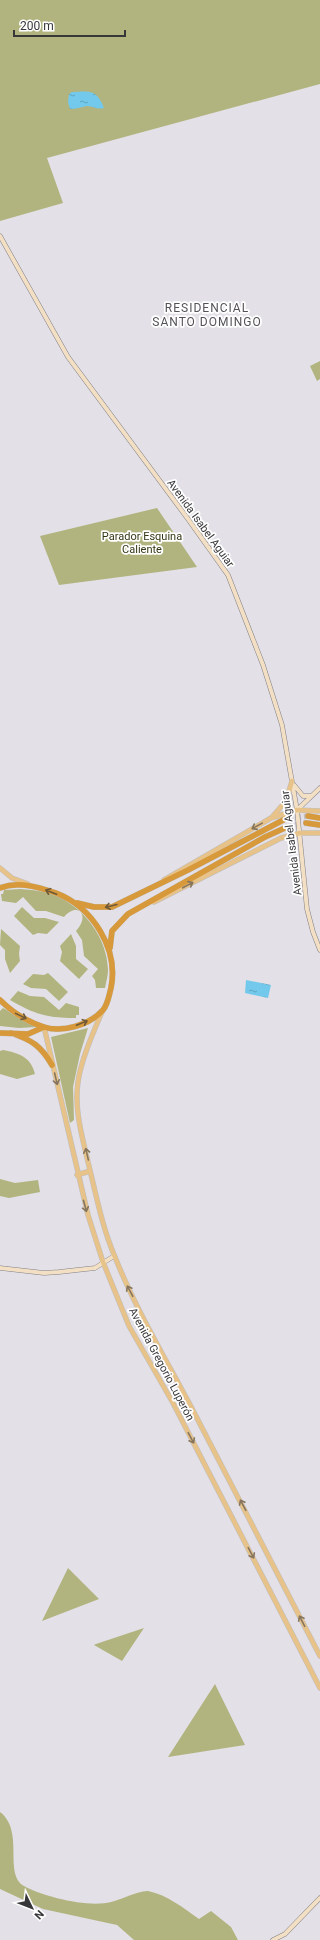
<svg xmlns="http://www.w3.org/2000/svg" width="320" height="1940" viewBox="0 0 320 1940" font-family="Roboto,sans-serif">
  <defs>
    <pattern id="water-ripples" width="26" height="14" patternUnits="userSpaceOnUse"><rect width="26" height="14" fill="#73c9ec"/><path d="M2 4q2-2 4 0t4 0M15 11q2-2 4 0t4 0" fill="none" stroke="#5fa4c0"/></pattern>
  </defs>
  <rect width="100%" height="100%" fill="#e3e0e7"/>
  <path fill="#b1b47f" d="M0,0H320V84L47,158L63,203L0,221Z
    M320,361V379L317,381L310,366Z
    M157,508L197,567L59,585L40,536Z
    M21,889C32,890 44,891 55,895C84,908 107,937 108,970C108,976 106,982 105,988H96L95,980L92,976L98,969L84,956L82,940L76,931C91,915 77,901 64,917L46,911H36L23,897L16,903L2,901L1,894H3L4,890Z
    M22,907L34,918H45L59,922L47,934L38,933L33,935L14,916Z
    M1,929L20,946L19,954L20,961L10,973L5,959V950L0,945Z
    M71,934L76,946V959L88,969L79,979L60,961L62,952L60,946Z
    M48,973L68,992L59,1001L46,989L31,988L23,984L33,974L44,975Z
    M18,991L30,996L44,997L59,1010L66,1003L79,1007V1015H76V1018C47,1018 34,1014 10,1000Z
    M3,1008L36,1027L19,1028L0,1026V1011Z
    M88,1028L80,1054L73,1087L74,1120L70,1123L51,1037Z
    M3,1050C19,1053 31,1057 35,1074L17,1079L0,1074V1051Z
    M0,1179L15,1183L38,1180L40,1192L9,1198L0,1196Z
    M68,1568L99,1599L42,1621Z
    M144,1628L122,1661L94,1645L96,1644Z
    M215,1684L245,1745L168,1757Z
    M0,1812C25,1831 3,1874 24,1886C44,1897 89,1908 111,1902C120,1900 140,1890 148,1891C168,1895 183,1908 199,1919L211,1911L231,1927L238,1940H134L117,1925L43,1909L0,1889Z"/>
  <path fill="url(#water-ripples)" d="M72,92C89,91 97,89 104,108C97,110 93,106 87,106C81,107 76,109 70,109L68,102L69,94Z
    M246,980L271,985L268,998L245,993Z"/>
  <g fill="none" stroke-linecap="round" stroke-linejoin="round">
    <path stroke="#c1bec4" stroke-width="5.5" stroke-dasharray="5.5 3" stroke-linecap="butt" d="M287,818L308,816
      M287,827L306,823"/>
    <defs>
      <path id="secondary" d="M0,236L68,357L188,519L228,575L263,665L282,725L297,810L307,909L313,932L320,950
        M294,785L303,796H311
        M297,810L320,788
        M0,1268L44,1273L59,1272L95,1268L114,1256
        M273,1940L285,1934L320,1898"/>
      <path id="primary" d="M273,816L286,801L292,781
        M0,868L12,878L28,884
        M164,880L271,818L297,810L320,811
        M154,902L281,838L300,833H320
        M102,1012C93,1033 81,1060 78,1082C74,1109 82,1136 88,1162C96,1194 102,1227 115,1257C138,1315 172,1369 200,1424C240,1501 280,1578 320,1656
        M44,1027L88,1215L103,1262L129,1326L173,1403L320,1688
        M77,1175L90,1171"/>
      <path id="highway" d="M308,816L320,818
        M306,823L320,825
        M0,888C19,881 38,887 56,893C92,907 119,948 111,988C109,995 108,1004 103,1010C90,1025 62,1033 44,1027C28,1022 12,1012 0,1000
        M77,903L94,907H112L188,870L287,818
        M110,948L112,931L128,914L265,837L287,827
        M0,1033L28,1034L44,1027
        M11,1033C32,1040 41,1046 52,1065"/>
    </defs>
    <use href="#secondary" stroke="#828086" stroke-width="5"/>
    <use href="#primary" stroke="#bfbfc0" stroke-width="5.5"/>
    <use href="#highway" stroke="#bfbfc0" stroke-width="6"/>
    <use href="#secondary" stroke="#f3e0c4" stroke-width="4"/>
    <use href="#primary" stroke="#e7c289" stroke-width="4.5"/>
    <use href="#highway" stroke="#d7993a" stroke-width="5.5"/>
  </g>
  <defs><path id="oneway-shaft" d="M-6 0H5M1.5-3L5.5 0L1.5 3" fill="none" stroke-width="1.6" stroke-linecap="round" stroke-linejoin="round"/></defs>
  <g stroke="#86755d">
    <use href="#oneway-shaft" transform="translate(257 826) rotate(151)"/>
    <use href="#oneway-shaft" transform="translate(188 885) rotate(-28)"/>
    <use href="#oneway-shaft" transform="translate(56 1079) rotate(77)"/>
    <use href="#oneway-shaft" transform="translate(87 1154) rotate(-103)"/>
    <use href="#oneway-shaft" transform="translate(85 1206) rotate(75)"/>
    <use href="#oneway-shaft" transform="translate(130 1291) rotate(-118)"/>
    <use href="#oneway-shaft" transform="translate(191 1438) rotate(62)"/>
    <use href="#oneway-shaft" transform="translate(243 1505) rotate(-118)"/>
    <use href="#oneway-shaft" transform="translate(251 1553) rotate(62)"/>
    <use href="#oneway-shaft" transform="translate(302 1621) rotate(-117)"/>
  </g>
  <g stroke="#6f5939">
    <use href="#oneway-shaft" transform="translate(51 892) rotate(-159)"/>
    <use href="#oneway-shaft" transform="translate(111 906) rotate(166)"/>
    <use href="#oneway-shaft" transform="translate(21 1016) rotate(26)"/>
    <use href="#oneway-shaft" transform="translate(82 1023) rotate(-22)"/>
  </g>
  <g text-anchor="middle" stroke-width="3.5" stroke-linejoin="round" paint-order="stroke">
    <g font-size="11" fill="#373639" stroke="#fff">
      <text transform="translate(201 523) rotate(54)" y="4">Avenida Isabel Aguiar</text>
      <text transform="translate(291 843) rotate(-97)" y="4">Avenida Isabel Aguiar</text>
      <text transform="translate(162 1364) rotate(62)" y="4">Avenida Gregorio Luperón</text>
    </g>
    <g font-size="11" fill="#353616" stroke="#fff">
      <text x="142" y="540">Parador Esquina<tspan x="142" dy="13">Caliente</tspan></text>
    </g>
    <g font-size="12" letter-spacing="1" fill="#545258" stroke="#fff">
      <text x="207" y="312">RESIDENCIAL<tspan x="207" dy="14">SANTO DOMINGO</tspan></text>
    </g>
  </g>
  <g transform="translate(32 1908) rotate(133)" stroke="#ffffff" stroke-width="3" paint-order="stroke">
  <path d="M0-3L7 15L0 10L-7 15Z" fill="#373639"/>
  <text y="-6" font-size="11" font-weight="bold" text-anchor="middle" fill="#373639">N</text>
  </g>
  <path d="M14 30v6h111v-6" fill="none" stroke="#373639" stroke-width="2"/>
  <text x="20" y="30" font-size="12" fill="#373639" stroke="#ffffff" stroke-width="3" paint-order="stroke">200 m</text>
</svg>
